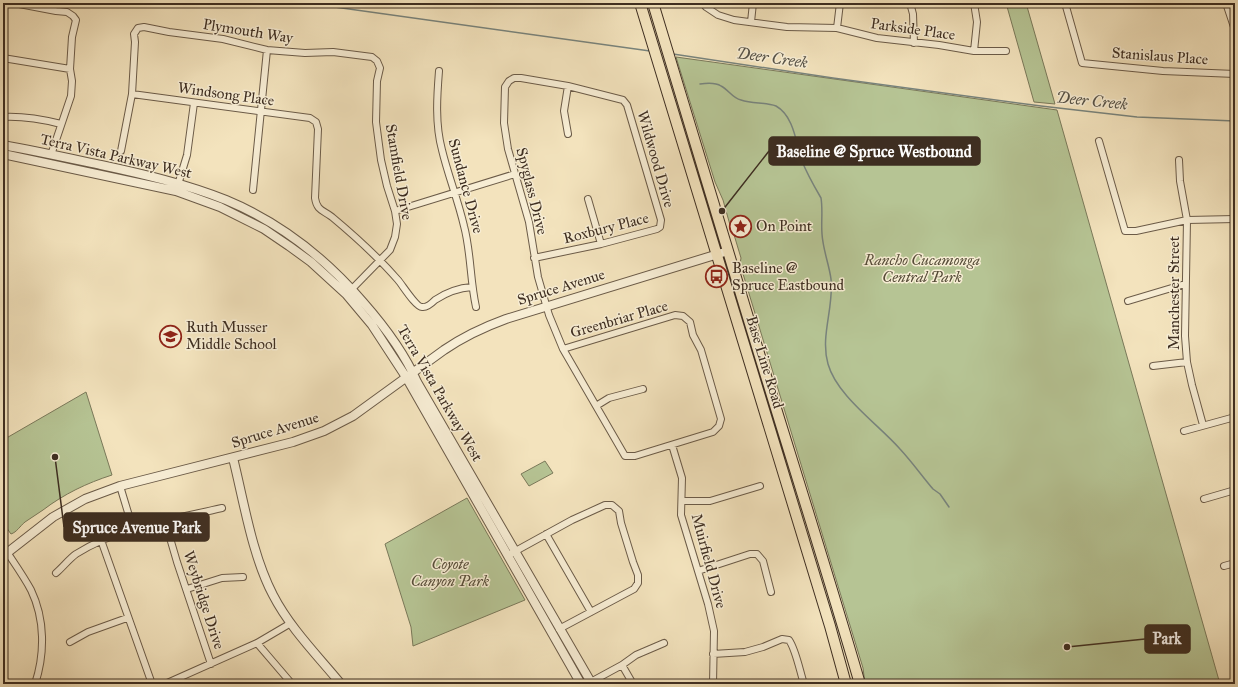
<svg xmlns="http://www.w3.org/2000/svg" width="1238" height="687" viewBox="0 0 1238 687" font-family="'IM FELL Great Primer',serif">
  <rect width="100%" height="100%" fill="#f3e3bd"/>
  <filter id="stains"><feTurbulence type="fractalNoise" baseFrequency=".005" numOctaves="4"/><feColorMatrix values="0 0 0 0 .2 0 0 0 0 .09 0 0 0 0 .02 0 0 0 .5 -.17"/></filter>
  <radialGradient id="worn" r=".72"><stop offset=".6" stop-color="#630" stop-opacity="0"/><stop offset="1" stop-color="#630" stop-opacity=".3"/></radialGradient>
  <path fill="#b6c494" stroke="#7a795a" d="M1006,3H1026L1055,104L1034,102Z
    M676,57L1057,110L1220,684H865L863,668L740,264L741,258L732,228L730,225L723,200L715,182Z
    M86,392L112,475C87,483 64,494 43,510C37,514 31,518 25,522C20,526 17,532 11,534L3,523V440Z
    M545,461L553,473L529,486L521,474Z
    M467,498L525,600L413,646L411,627L385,544Z"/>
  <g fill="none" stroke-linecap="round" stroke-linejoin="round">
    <path stroke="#78837c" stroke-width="1.5" d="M306,3L650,51
      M673,54L833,78L1041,106L1137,117L1235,121
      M700,84C707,83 715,82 721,86C729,90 732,98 741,100C753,104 765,102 776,106C794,116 796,143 802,161C807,174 814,186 821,198C823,210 821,222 822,234C823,250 829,264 831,279C834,308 820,336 828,364C837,396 878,424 900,449C912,462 922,476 933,489L940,494L949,507"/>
    <defs>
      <path id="minor" d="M14,3L56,11L67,12L73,16L76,20L72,37L70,69L72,81L71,96L51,155
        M703,3L706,7L718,15L734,20L787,27L837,28L877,38L939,45L974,51H1006
        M910,3L913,14L914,43
        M974,3L977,22L974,51
        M1065,3L1082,63L1163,71L1235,74
        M1226,3L1235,30
        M751,22L753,3
        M837,28L840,3
        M3,58L70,69
        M439,71C437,96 435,124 442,150C448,175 458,200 464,226C471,252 470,280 476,307
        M132,94L310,118L316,122L318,129L315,198C317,211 323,210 332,217C356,237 378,257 398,280C403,286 416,307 422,307C427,308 432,303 435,300C447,292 457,288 472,287
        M3,117C23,116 41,119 61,124
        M568,134L564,111L568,86
        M1099,141L1125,231H1136L1187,220L1235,219
        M121,151L132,94L135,42L134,34L138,28L144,27L169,32L223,39L267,50L305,53L333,52L372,57L377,61L380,68L377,81L376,122L381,160L387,186L395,211L397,224L395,237L390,250L349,292
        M1179,160L1180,181L1187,220L1185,336L1187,362L1192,385L1203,425
        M177,188L187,155L194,103
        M253,190L267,50
        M588,199L601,244
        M395,211L515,174
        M534,258L601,244L657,229L660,227L661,220L627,105L623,100L568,86L521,78H514L509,81L505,87L504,123L508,149L529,222L538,277L549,315L563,349L625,456H635L713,432L719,426L721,419L701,350L693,335L690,322L683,316L675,315L563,349
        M1128,301L1185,284
        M1153,366L1187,362
        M596,406L609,398L643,389
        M1184,431L1235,417
        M672,445L682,478L681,515L708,604L714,631L713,684
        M120,486L133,529
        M1204,499L1235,490
        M683,501H710L760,486
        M165,521L177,562L211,664
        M546,534L591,612
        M101,540L152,684
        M3,546C12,560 23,575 31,590C45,619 45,654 35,684
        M512,553L572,520L605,505H612L619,511L621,523L633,562L638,575V583L634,589L559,629
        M1224,566L1235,563
        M698,571L750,554H757L763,561L771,592
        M56,573C63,567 69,559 76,554C118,527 174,519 222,508
        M187,589L222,578L243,577
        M70,642L88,632L127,618
        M257,643L292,684
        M713,654L745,652L763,647L782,639L789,640C796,650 800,672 804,684
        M622,665L633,684
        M165,684L257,643L291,623
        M587,684L622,665L636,655L664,643"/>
      <path id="tertiary" d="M3,145C36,151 68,158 101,165C143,174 186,184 226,200C279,222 326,259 363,302C385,327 404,352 417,382L592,684
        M3,154L176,191L220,207L264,229L289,246L311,262L346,294L372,325L406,377L581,684
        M233,458C244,502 252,555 273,595C290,628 318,656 341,684
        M3,556L53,517L85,499L120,486L293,442L324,431L353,416L444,350C463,337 484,327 506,319L728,251"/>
      <path id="primary" d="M640,3L830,626L846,684
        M653,3C683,100 711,197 741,294C780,424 822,553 860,684"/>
    </defs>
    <use href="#minor" stroke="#6b5b48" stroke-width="8"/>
    <use href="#tertiary" stroke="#6b5b48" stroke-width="10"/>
    <use href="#primary" stroke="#3e2e21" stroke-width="12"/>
    <use href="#minor" stroke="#f7edd4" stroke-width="6"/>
    <use href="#tertiary" stroke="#f7edd4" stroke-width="8"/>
    <use href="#primary" stroke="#f3e3bd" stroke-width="10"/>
  </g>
  <defs>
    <symbol id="sight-ring" viewBox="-11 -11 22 22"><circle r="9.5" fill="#f7edd4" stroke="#8f2418" stroke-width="1.5"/><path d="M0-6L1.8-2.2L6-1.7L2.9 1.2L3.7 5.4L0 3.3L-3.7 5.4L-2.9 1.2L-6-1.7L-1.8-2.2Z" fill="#8f2418"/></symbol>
    <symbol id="bus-ring" viewBox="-11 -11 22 22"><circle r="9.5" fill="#f7edd4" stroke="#8f2418" stroke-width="1.5"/><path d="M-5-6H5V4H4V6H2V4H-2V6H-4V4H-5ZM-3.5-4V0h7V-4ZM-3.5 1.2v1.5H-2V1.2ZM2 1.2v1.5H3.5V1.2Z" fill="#8f2418"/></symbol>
    <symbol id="school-ring" viewBox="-11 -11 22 22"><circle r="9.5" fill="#f7edd4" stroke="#8f2418" stroke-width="1.5"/><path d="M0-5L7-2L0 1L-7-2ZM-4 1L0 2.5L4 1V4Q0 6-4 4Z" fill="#8f2418"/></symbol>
  </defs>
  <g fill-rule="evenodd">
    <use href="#sight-ring" x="728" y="214" width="25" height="25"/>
    <use href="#bus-ring" x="704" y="264" width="25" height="25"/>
    <use href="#school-ring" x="158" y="324" width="25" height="25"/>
  </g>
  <g text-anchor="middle" stroke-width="3" stroke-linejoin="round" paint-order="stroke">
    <g font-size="15" fill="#3e2e21" stroke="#f7edd4">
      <text transform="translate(913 29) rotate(8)" y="5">Parkside Place</text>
      <text transform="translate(248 31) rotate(9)" y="5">Plymouth Way</text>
      <text transform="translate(1160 56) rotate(4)" y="5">Stanislaus Place</text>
      <text transform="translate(226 94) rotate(8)" y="5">Windsong Place</text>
      <text transform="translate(116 156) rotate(13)" y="5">Terra Vista Parkway West</text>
      <text transform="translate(656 159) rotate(74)" y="5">Wildwood Drive</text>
      <text transform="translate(399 172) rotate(80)" y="5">Stamfield Drive</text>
      <text transform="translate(466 186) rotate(75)" y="5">Sundance Drive</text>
      <text transform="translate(532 191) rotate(76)" y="5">Spyglass Drive</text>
      <text transform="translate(606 228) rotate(-14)" y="5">Roxbury Place</text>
      <text transform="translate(561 287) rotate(-17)" y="5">Spruce Avenue</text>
      <text transform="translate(1174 293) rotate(-90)" y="5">Manchester Street</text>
      <text transform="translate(619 319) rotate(-16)" y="5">Greenbriar Place</text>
      <text transform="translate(765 362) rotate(73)" y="5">Base Line Road</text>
      <text transform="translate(440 393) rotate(60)" y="5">Terra Vista Parkway West</text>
      <text transform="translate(275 430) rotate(-17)" y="5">Spruce Avenue</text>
      <text transform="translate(709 561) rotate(75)" y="5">Muirfield Drive</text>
      <text transform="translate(204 600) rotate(72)" y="5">Weybridge Drive</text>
    </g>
    <g font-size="15" fill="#3e2e21" stroke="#f7edd4" text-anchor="start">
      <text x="756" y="231">On Point</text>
      <text x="732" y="273">Baseline @<tspan x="732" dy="17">Spruce Eastbound</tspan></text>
      <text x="186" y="332">Ruth Musser<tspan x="186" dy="17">Middle School</tspan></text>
    </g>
    <g font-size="15" font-style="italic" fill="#564c38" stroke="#f7edd4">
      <text x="922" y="265">Rancho Cucamonga<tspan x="922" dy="17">Central Park</tspan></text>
      <text x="450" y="569">Coyote<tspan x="450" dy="17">Canyon Park</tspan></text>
    </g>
    <g font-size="16" font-style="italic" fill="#565247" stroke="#f7edd4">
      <text transform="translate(772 57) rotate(8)" y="6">Deer Creek</text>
      <text transform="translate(1092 100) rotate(6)" y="6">Deer Creek</text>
    </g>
  </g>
  <path fill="none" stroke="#3e2e21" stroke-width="1.5" d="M722 211L769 151M55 457L64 527M1067 647L1145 639"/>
  <g fill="#3e2e21" stroke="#f7edd4" stroke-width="1.5">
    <circle cx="722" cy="211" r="4"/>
    <circle cx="55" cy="457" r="4"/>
    <circle cx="1067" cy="647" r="4"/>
  </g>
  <g fill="#3e2e21" stroke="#3e2e21" stroke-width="1.5">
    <rect x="769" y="137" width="211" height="28" rx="4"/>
    <rect x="64" y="513" width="145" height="28" rx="4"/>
    <rect x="1145" y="625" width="45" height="28" rx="4"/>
  </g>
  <g font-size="16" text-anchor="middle" font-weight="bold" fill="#fff">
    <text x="874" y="157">Baseline @ Spruce Westbound</text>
    <text x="137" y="533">Spruce Avenue Park</text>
    <text x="1167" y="644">Park</text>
  </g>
  <rect width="1238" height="687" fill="none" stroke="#f3e3bd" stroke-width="16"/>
  <rect x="4" y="4" width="1230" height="679" fill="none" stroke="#3e2e21" stroke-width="2"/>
  <rect x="8" y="8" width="1222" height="671" fill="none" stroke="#3e2e21"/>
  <rect width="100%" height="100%" filter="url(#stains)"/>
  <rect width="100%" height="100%" fill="url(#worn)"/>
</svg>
